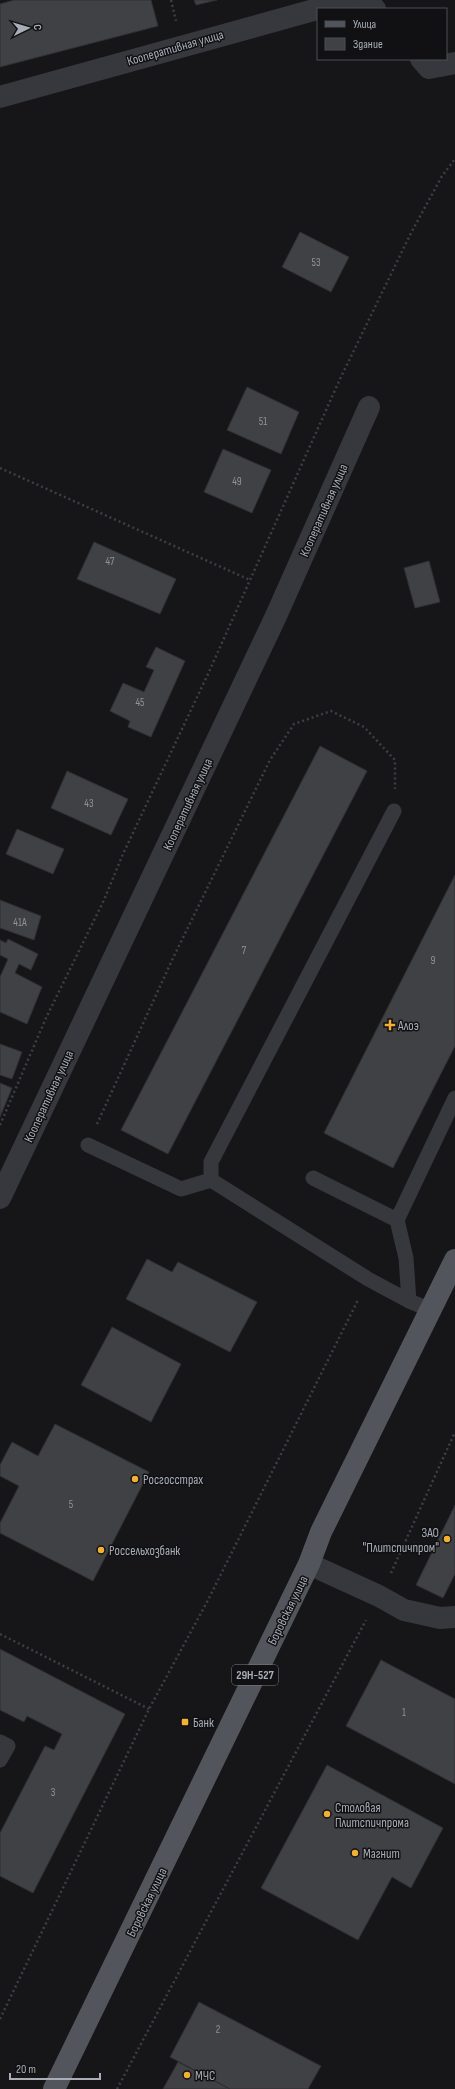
<svg xmlns="http://www.w3.org/2000/svg" width="455" height="2089" viewBox="0 0 455 2089" font-family="'Sofia Sans Condensed',sans-serif">
  <rect width="100%" height="100%" fill="#161618"/>
  <path fill="#404145" stroke="#303034" d="M14,0H151L158,26L0,67V4Z
    M194,0H217L196,5Z
    M300,232L349,257L331,292L282,267Z
    M247,387L299,412L281,454L227,430Z
    M223,449L271,470L252,513L204,492Z
    M94,542L176,579L160,614L77,579Z
    M429,561L440,602L415,608L404,568Z
    M156,647L185,661L151,737L128,727L130,721L110,711L123,683L144,692L154,670L146,667Z
    M320,746L367,771L168,1154L121,1130Z
    M67,771L128,799L111,835L51,808Z
    M17,829L64,849L53,874L6,854Z
    M455,875V1046L393,1168L324,1133Z
    M0,900L41,916L34,940L0,928Z
    M8,939L38,954L31,970L19,964L15,973L42,987L27,1024L0,1012V977L8,959L0,955V940L6,943Z
    M0,1044L22,1052L12,1079L0,1075Z
    M0,1083L12,1088L0,1117Z
    M147,1259L172,1272L178,1262L257,1302L230,1352L126,1299Z
    M112,1327L181,1364L151,1422L81,1385Z
    M55,1424L149,1472L93,1581L0,1533V1523L19,1486L0,1476V1465L12,1442L38,1456Z
    M455,1505V1574L443,1598L416,1585Z
    M0,1649L125,1714L33,1893L0,1876V1833L45,1746L54,1750L62,1734L27,1716L24,1722L0,1710Z
    M381,1660L455,1699V1784L346,1726Z
    M327,1765L443,1828L411,1888L392,1877L358,1940L261,1888Z
    M199,2002L321,2066L308,2089H230L170,2057Z
    M178,2062L230,2089H163Z"/>
  <g fill="none" stroke-linecap="round" stroke-linejoin="round">
    <path stroke="#3d3f44" stroke-width="2.5" stroke-dasharray="2 3" stroke-linecap="butt" d="M171,0L176,21
      M0,468L250,580
      M97,1124L173,958L270,760L294,724L331,711L364,727L395,760V789
      M0,1125L46,1018L104,900L123,854L208,674L340,379L411,233L442,176L455,159
      M391,1573L455,1432
      M0,1634L149,1709
      M0,2019L149,1709L207,1602L358,1300
      M117,2089L366,1620"/>
    <path stroke="#37383d" stroke-width="15" d="M394,811L211,1162V1180L368,1279L409,1301L431,1310
      M88,1145L181,1189L211,1180
      M313,1178L397,1220L406,1258L409,1301
      M397,1220L455,1098
      M0,1742L8,1746L0,1760"/>
    <path stroke="#37383d" stroke-width="22" d="M366,0L375,9
      M421,59L429,68L455,63
      M0,97L350,0
      M0,1198L276,616L369,407
      M309,1564L379,1596L404,1610L440,1618L455,1617"/>
    <path stroke="#53555c" stroke-width="22" d="M54,2089L309,1564L321,1532L455,1260"/>
  </g>
  <g fill="#f2b134" stroke="#111113" stroke-width="1.5">
    <path d="M388 1019h4v4h4v4h-4v4h-4v-4h-4v-4h4z"/>
    <circle cx="135" cy="1479" r="4"/>
    <circle cx="447" cy="1539" r="4"/>
    <circle cx="101" cy="1550" r="4"/>
    <rect x="181" y="1718" width="8" height="8" rx="2"/>
    <circle cx="327" cy="1814" r="4"/>
    <circle cx="355" cy="1853" r="4"/>
    <circle cx="187" cy="2075" r="4"/>
  </g>
  <g text-anchor="middle" stroke-width="3" stroke-linejoin="round" paint-order="stroke">
    <g font-size="11" fill="#8e929b">
      <text x="316" y="266">53</text>
      <text x="263" y="425">51</text>
      <text x="237" y="485">49</text>
      <text x="110" y="565">47</text>
      <text x="140" y="706">45</text>
      <text x="89" y="807">43</text>
      <text x="20" y="926">41А</text>
      <text x="244" y="954">7</text>
      <text x="433" y="964">9</text>
      <text x="71" y="1508">5</text>
      <text x="404" y="1716">1</text>
      <text x="53" y="1796">3</text>
      <text x="218" y="2033">2</text>
    </g>
    <rect fill="#111113" stroke="#7b7e86" stroke-width="1" x="232" y="1665" width="46" height="20" rx="3"/>
    <g font-size="12" font-weight="bold" fill="#a8adb8">
      <text x="255" y="1679">29Н-527</text>
    </g>
    <g font-size="13" fill="#a8adb8" stroke="#111113">
      <text transform="translate(175 47) rotate(-16)" y="5">Кооперативная улица</text>
      <text transform="translate(323 510) rotate(-66)" y="5">Кооперативная улица</text>
      <text transform="translate(187 804) rotate(-65)" y="5">Кооперативная улица</text>
      <text transform="translate(48 1096) rotate(-65)" y="5">Кооперативная улица</text>
      <text transform="translate(287 1610) rotate(-64)" y="5">Боровская улица</text>
      <text transform="translate(146 1902) rotate(-64)" y="5">Боровская улица</text>
    </g>
    <g font-size="13" fill="#a8adb8" stroke="#111113" text-anchor="start">
      <text x="398" y="1030">Алоэ</text>
      <text x="143" y="1484">Росгосстрах</text>
      <text x="439" y="1537" text-anchor="end">ЗАО<tspan x="439" dy="15">"Плитспичпром"</tspan></text>
      <text x="109" y="1555">Россельхозбанк</text>
      <text x="193" y="1727">Банк</text>
      <text x="335" y="1812">Столовая<tspan x="335" dy="15">Плитспичпрома</tspan></text>
      <text x="363" y="1858">Магнит</text>
      <text x="195" y="2080">МЧС</text>
    </g>
  </g>
  <rect x="317" y="8" width="130" height="52" fill="#111113" stroke="#4d4f55"/>
  <rect x="325" y="21" width="20" height="6" fill="#53555c" stroke="#4d4f55"/>
  <text x="353" y="28" font-size="12" fill="#a8adb8">Улица</text>
  <rect x="325" y="38" width="20" height="12" fill="#404145" stroke="#4d4f55"/>
  <text x="353" y="48" font-size="12" fill="#a8adb8">Здание</text>
  <g transform="translate(28 28) rotate(85)" stroke="#111113" stroke-width="3" paint-order="stroke">
  <path d="M0-3L7 15L0 10L-7 15Z" fill="#a8adb8"/>
  <text y="-6" font-size="11" font-weight="bold" text-anchor="middle" fill="#a8adb8">С</text>
  </g>
  <path d="M10 2073v6h90v-6" fill="none" stroke="#a8adb8" stroke-width="2"/>
  <text x="16" y="2073" font-size="12" fill="#a8adb8" stroke="#111113" stroke-width="3" paint-order="stroke">20 m</text>
</svg>
